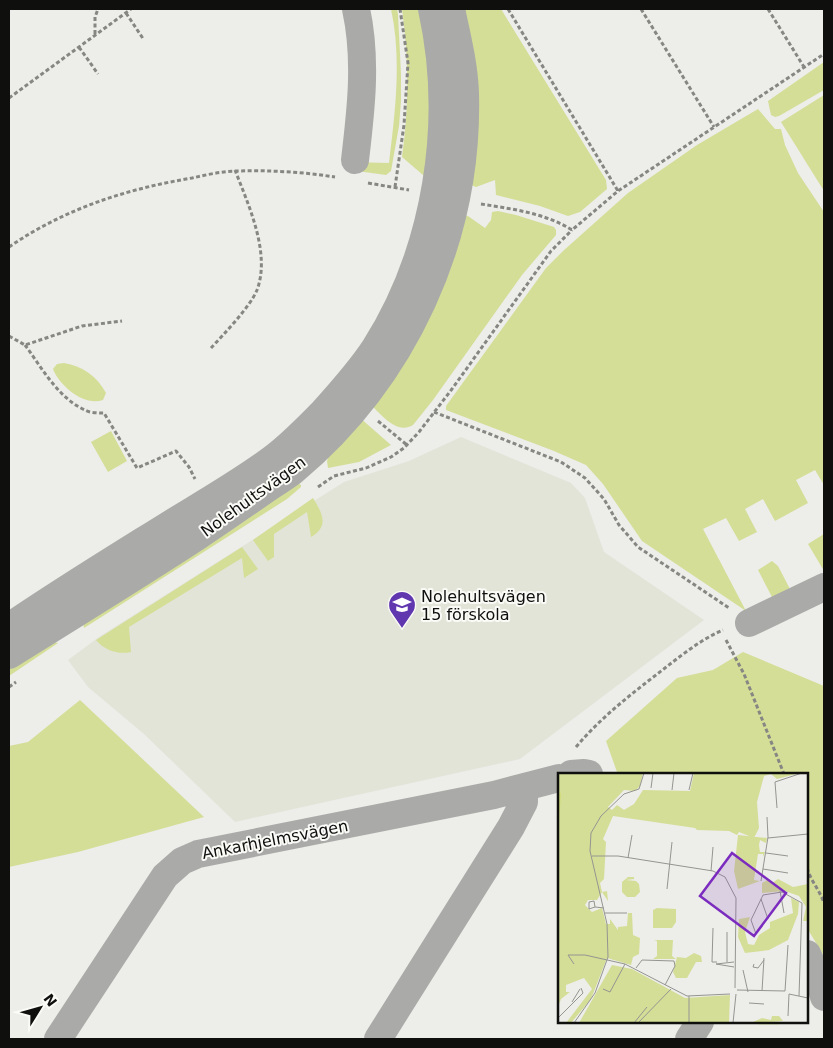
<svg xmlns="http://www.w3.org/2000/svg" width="833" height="1048" viewBox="0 0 833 1048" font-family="'DejaVu Sans',sans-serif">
  <rect width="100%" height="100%" fill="#edede9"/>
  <path fill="#e2e4d8" d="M461,437L571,483L585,498L604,552L704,620L520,759L235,822L144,734L88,687L68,660L99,637L344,482L409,461Z"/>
  <path fill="#d5de97" d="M391,9H397L398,14L401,74V101L399,126L391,171L386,175L350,170L351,162L389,163C395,113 402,59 391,9Z
    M402,9H424L429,30L430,181L402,157C409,107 409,59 402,9Z
    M461,9H501L606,180L607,189L580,212L568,216L540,206L496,195L495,180L476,187L467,183Z
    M824,62V90L779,116L775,117L771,115L768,101Z
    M824,95V191L781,122Z
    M758,109L775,129H781L785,145L798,173L824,212V485L815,470L796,480L808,503L775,521L763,499L745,509L757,532L739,541L726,518L703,529L746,611L642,541L603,484L586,465L554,451L446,410V406L546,268L563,251L628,193L697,145Z
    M498,211L516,215L554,227L556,230V235L522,275L433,400L413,425C396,435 381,414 370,404L462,215L468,216L485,228L491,220L492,212Z
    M64,363C82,366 97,376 106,393L103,400C84,407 59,385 53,369L57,364Z
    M359,417L391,445L359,462L328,468L327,461L329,455Z
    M111,431L127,461L108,472L91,442Z
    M298,483L301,485V487L287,499L84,628L82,618Z
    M313,498C322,513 330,526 311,537L307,512L274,534V557L268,561L253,540Z
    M824,534V571L808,544Z
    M242,547L258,569L244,578L242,558L129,627L131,652C118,655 104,650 96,640Z
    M772,561L778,566L790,589L773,599L758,570Z
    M54,642L58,643L9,676V664Z
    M743,652L824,686V956L807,928V774H624L617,772L606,741L677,678L713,670Z
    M80,700L204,817L78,852L9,867V746L28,742Z"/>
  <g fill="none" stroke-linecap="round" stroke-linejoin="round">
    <path stroke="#868683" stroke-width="3" stroke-dasharray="4 2.5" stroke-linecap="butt" d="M508,9L618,191
      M641,9L714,127
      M768,9L804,67
      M126,13L144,40
      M95,34V17L98,9
      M79,47L98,74
      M9,98L131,9
      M368,183L409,190
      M395,187L404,125L408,63L400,9
      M481,204C512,209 545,213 572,230L618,191L824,54
      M9,247C64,209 126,189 192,178C206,175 222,171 237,171C269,170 303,172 335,177
      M9,336L25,345L82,326L122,321
      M25,345C42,368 58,398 85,410C90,413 98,413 104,413L137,468L176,451L189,467L195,479
      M211,348C224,334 250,307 257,290C271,253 248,204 235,170
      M434,412L561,462L585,478L604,499L619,525L638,547L729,608
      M378,421L407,445
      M318,487L334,476L366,468L391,457L404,448L419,432L452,389L551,251L572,230
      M726,640L744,674L784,774
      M9,687L16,682
      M576,747C602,716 634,692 665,668C683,654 702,639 723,630
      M807,868C811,881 820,891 824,903"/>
    <path stroke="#aaaaa8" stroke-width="28" d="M355,160C361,110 367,59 356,9
      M749,623L824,587
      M9,627C63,590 119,556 175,521C208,501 241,482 272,459C290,446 307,428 323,412C341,392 360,371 375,348C437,250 457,122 432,9
      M9,655C72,616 135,577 198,536C222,520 245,504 268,488C277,482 285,477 293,471C404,378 469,239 465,93C464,65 457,37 451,9
      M571,774L584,773L589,774
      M807,954L820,982L824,997
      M58,1039L165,876L182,861L198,854L494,795L559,778
      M378,1039L511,827L524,802V788
      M689,1039L700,1022"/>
  </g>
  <defs>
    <symbol id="school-pin" viewBox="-11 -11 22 30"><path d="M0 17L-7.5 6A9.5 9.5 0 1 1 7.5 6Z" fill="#6137af" stroke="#fafbf7"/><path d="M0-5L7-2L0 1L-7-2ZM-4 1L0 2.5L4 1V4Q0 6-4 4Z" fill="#fff"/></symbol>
  </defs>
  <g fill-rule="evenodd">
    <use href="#school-pin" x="386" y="589" width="32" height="43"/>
  </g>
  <g text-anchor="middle" stroke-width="4" stroke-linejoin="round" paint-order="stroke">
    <g font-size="16" fill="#0f100e" stroke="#fafbf7">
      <text transform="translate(253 496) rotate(-36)" y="6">Nolehultsvägen</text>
      <text transform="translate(275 839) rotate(-11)" y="6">Ankarhjelmsvägen</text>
    </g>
    <g font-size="16" fill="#0f100e" stroke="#fafbf7" text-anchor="start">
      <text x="421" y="602">Nolehultsvägen<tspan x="421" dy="18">15 förskola</tspan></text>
    </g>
  </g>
  <g transform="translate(558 773)">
    <rect width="250" height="250" fill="#edede9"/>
    <path d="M0,0H85L82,13L77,18L66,17L50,34L54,37L59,32L66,37L76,31L85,17L132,18L136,0H242L219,6L213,1L206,3L199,29L201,55L196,65L181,59L179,62L171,58L139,57L137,55L55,43L45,66L48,69L46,106L42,110L44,119L49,118L50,128L44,119L39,127H30L27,132L34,139L44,135L48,151H52V146L60,157V154L69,153L70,140H74L75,162L82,165L81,181L75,184L73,192L49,185L33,226L13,250H8L34,216L26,205L8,212V219H12L3,226L0,234ZM180,62L209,65L208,70L202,67L201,72L202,79H207L205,84V81H200L196,107L202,108L180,116L176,98ZM70,104H76V106L68,107L78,108L81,111L82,119L77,124H69L64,119V109ZM211,106L214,110L220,106L235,114L250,111V148H245L248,134L241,123L227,118L204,120V110ZM233,125L241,129L240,141L230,167L211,177L187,180L180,164L181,146L192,144L187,159L190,171L196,172L201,162L212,155V149L235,140ZM99,135L118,136V149L114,155H95V137ZM96,167H115L114,183L118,186H95L99,183V168ZM136,180L143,183L144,189H138L129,205H118L115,199L119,184L128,185ZM54,192L74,196L127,225L172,222L171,250H21ZM214,243H221L225,248L193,250L204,245L213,247Z" fill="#d5de97"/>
    <path fill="none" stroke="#d1dc7c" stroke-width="2.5" d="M0,45L2,20M201,250H221"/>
    <path fill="none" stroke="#949591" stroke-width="1" d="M93,15L95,0M114,17L116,0M131,17L135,0M219,35L217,9L244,0M210,65L250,61M208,80L230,83M34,83H60L155,98L167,104L178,125L177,215M70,85L74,62M205,96L230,100M153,98L155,74M203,108L210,64L209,44M109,116L114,69M222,118L226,140M203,126L210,146M37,134L31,136V129L36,128L37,134L46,135M47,140H69M155,155L154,189H159M169,159V189M198,161L193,147L205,122L224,119L244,130L241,223M176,189L158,191L176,194M16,191L10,182H27L67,191L129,223L172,221M196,191L195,194L200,195L206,187M78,195L84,187L116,188L117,193L107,212M185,197L190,219M45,216L52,219L67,191M179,217L227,218L230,172M204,218L206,185M131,223V250M14,229L22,216M191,230L206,231M230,243L231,221L250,225M0,245L25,220L23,215M16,250L37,220L50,184L49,151L32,78L33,60L43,43L66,21L81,16L86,0M76,250L89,234M80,250L113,216M175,250L178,221"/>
    <path fill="#7b2cbf" fill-opacity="0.15" stroke="#7b2cbf" stroke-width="2.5" d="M174,80L228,120L196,163L142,123Z"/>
    <rect width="250" height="250" fill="none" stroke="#0f100e" stroke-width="2.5"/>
  </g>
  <rect width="833" height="1048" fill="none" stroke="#0f100e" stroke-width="20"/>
  <g transform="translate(40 1008) rotate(53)" stroke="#fafbf7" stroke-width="4" paint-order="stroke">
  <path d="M0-4L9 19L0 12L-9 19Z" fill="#0f100e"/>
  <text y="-8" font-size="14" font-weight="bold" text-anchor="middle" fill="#0f100e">N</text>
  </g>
</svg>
